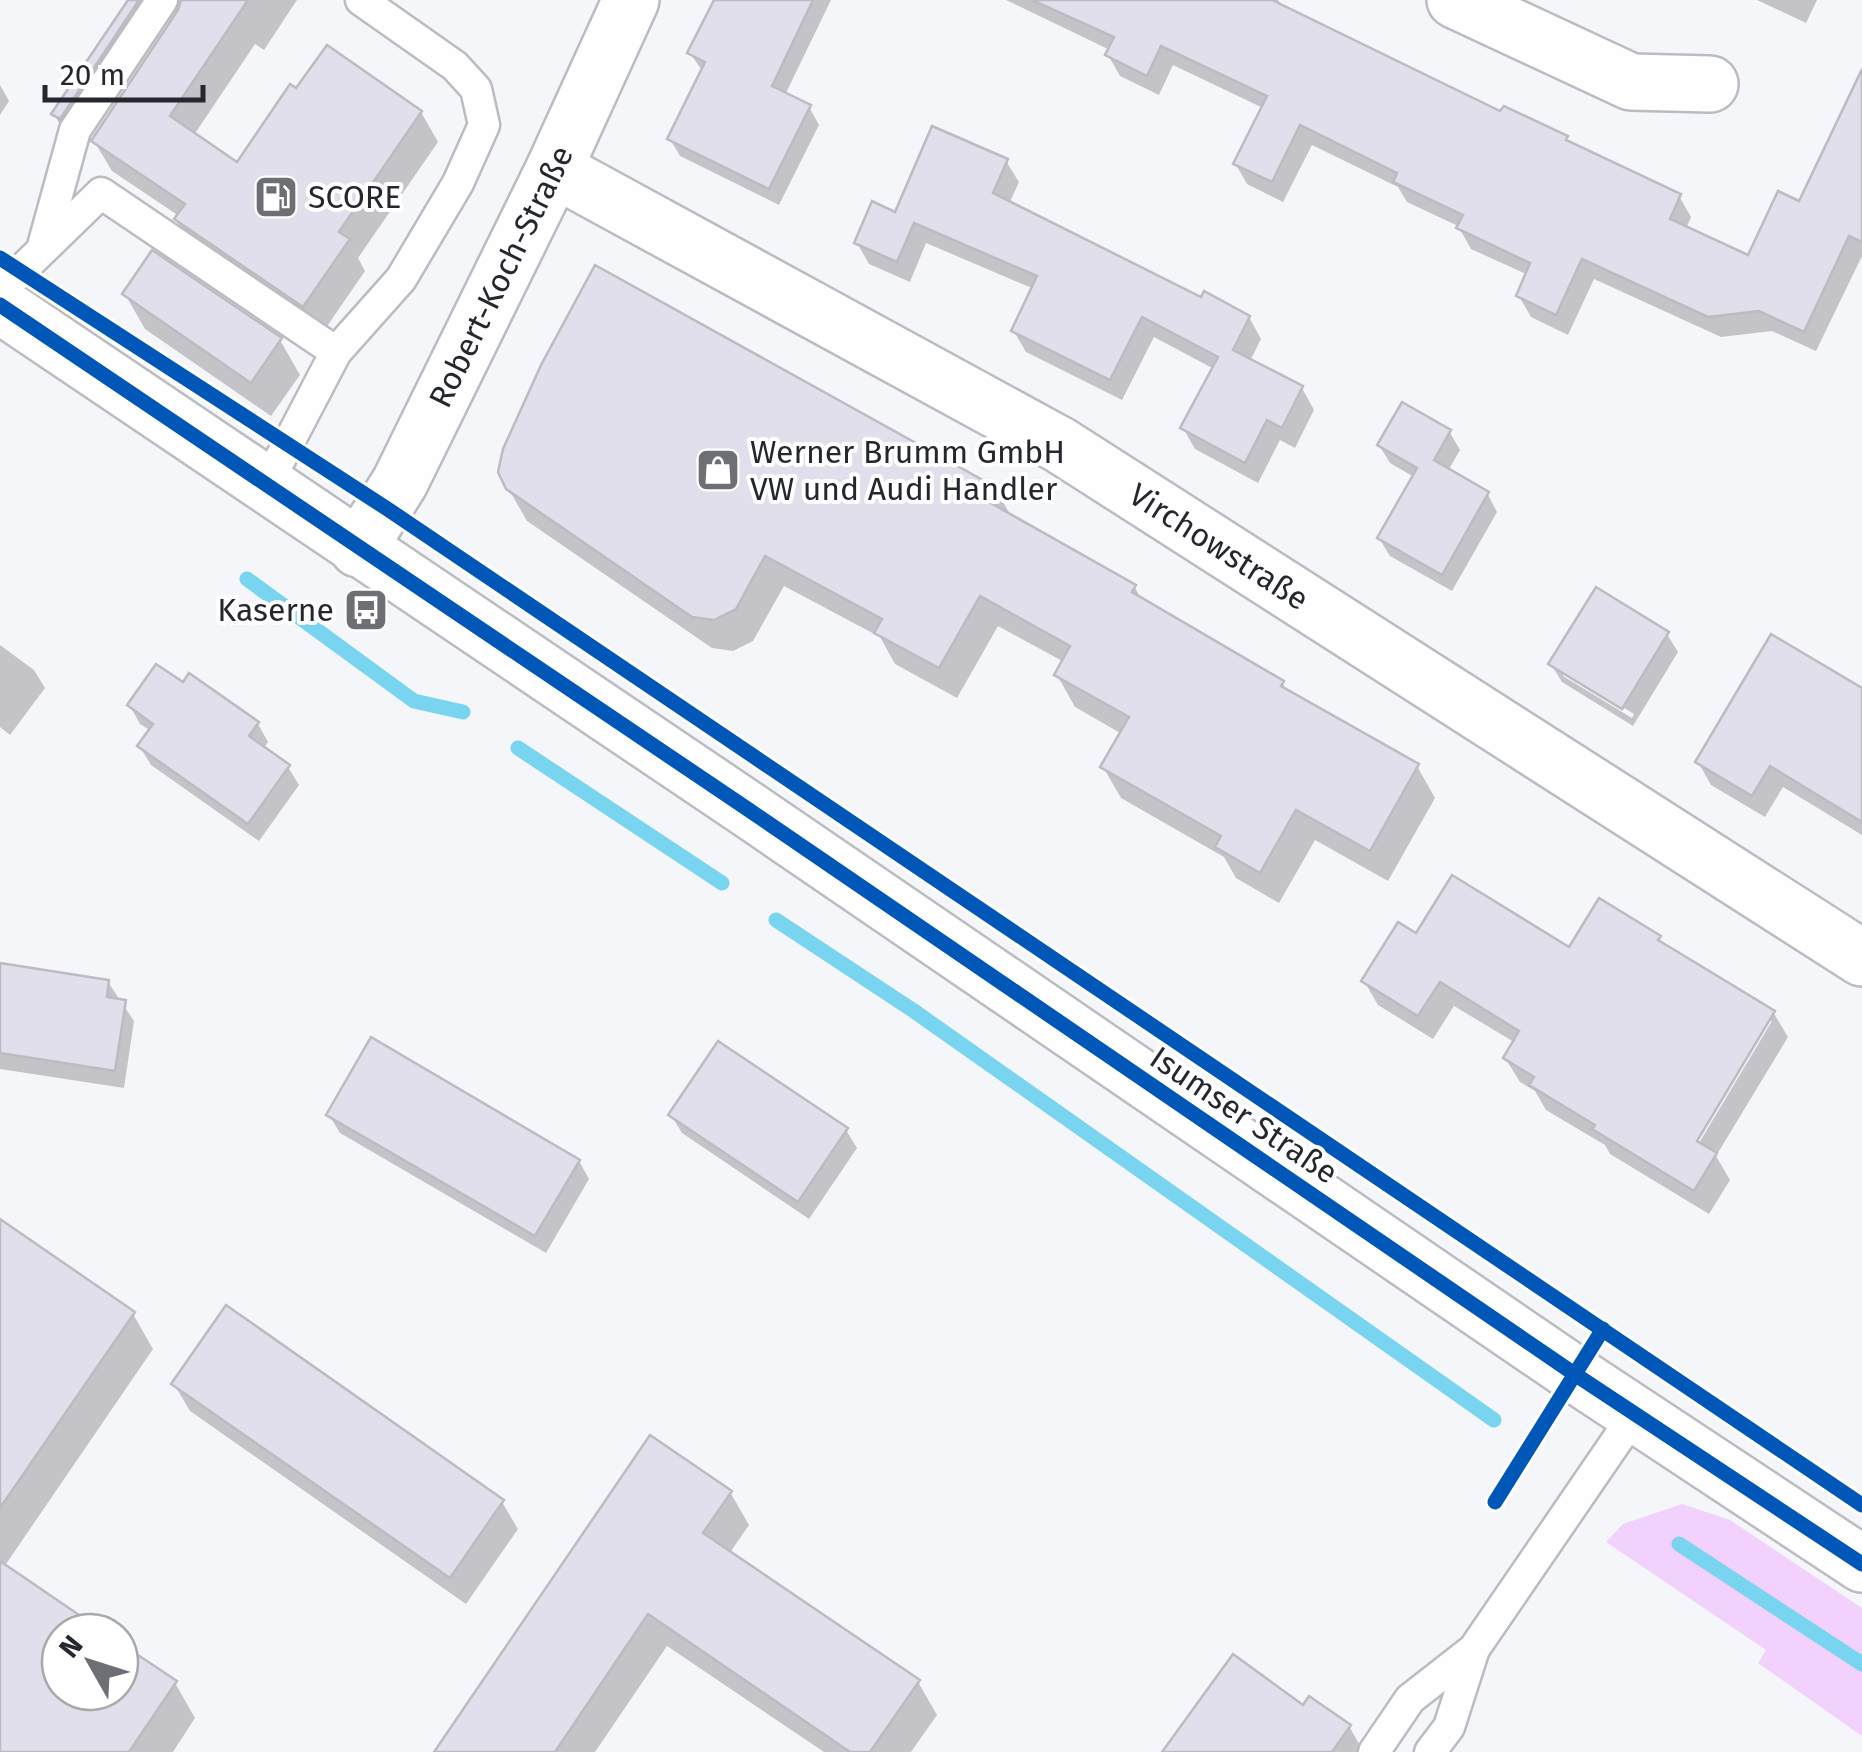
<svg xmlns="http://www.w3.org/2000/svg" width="1862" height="1752" viewBox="0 0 1862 1752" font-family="'Fira Sans',sans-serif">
  <rect width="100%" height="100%" fill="#f5f6fa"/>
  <path fill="#f2d1fc" d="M1682,1504L1730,1520L1862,1608V1736L1758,1663L1766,1650L1606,1542L1623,1524Z"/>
  <path fill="#0003" fill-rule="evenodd" d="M131,0H297L264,50L255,44L194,135L238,165L421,112L438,142L358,258L365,271L321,335L194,249L176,220L179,216L112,171L94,141L181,10L164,18L71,144L54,114Z
    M716,0H831L785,95L809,107L819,125L779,205L680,156L670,139L703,72L690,53Z
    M1006,0H1278L1282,8L1501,115L1566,138L1570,144L1679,196L1691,217L1686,229L1749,258L1801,204L1862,100V256L1816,351L1772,331L1721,337L1594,279L1568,335L1531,317L1519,296L1528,275L1471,249L1458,226L1407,202L1398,187L1312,145L1283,202L1247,184L1235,163L1263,108L1173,65L1159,95L1120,76L1108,55L1110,50Z
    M1757,0H1817L1806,23Z
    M0,85L9,101L0,115Z
    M1006,161L1019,182L1009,204L1202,300L1249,317L1261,339L1250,361L1302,388L1314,410L1295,448L1280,440L1258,483L1195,449L1183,428L1214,369L1154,337L1122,400L1026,352L1013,330L1034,289L926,243L910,282L869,264L857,243L896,215Z
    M125,294L280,340L300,375L271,416L145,329Z
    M1449,431L1460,450L1448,471L1487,493L1497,512L1452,591L1390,556L1379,538L1414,477L1390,463L1379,445Z
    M508,488L996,489L1012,518L1134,586L1143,602L1282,682L1288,693L1417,766L1435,798L1388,881L1315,840L1279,903L1236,878L1224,857L1121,798L1103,767L1122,734L1075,707L1057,675L1064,662L998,626L957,698L895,664L880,637L784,586L753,641L733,651L712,648L527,521Z
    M1667,634L1678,652L1633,726L1562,682L1551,664ZM1563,670L1634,714L1632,718L1563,676Z
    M0,645L34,670L45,688L10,735L0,727Z
    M190,676L258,724L268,742L263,749L288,767L299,785L259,841L151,765L140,747L151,731L140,724L130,706L183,686Z
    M1862,696V835L1783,787L1765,817L1711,785L1698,762Z
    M1417,937L1570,950L1659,938L1665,947L1773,1012L1788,1037L1716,1156L1730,1180L1709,1214L1610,1154L1605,1145L1546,1110L1535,1091L1520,1082L1505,1058L1514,1042L1454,1006L1433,1039L1378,1005L1364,981ZM1766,1021H1772L1693,1153L1688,1150Z
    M0,966L108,982L134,1021L124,1088L0,1069Z
    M329,1115L579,1161L589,1179L546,1253L340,1133Z
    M671,1115L846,1130L857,1148L809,1219L682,1133Z
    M0,1222L133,1314L153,1349L4,1567L100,1632H60V1692H120V1646L175,1683L195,1718L173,1752H0Z
    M174,1384L502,1502L518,1529L466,1604L190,1411Z
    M730,1492L749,1525L729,1554L918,1682L937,1715L911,1752H824L667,1646L595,1752H437Z
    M1304,1708L1349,1726L1362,1749L1360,1752H1165Z"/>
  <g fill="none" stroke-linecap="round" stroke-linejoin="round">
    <path stroke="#78d4ef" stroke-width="15" d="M247,579L414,701L463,712
      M518,748L722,883
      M776,920L914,1011L1494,1420
      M1679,1544L1862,1664"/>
  </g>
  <path fill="#e0dfeb" stroke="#bbbbc0" stroke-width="2.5" d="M128,0H139L60,119L51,114Z
    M181,0H248L170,116L237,162L290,84L296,88L327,45L422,111L339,232L350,239L303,307L174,219L185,204L91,141L178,10Z
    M714,0H813L772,86L811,105L769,189L667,139L705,62L687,53Z
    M1032,0H1272L1500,111L1504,106L1568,136L1566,140L1681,194L1670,219L1748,255L1778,191L1799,201L1862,69V242L1849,236L1804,332L1759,311L1708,317L1582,259L1556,315L1516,296L1530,263L1456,228L1463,215L1393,182L1397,173L1300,125L1272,182L1233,164L1267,96L1161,46L1147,76L1105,55L1114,37Z
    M932,126L1008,159L993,193L1201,297L1204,291L1250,316L1233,350L1303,386L1282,428L1267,420L1245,463L1180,428L1218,357L1142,317L1110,380L1011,331L1037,276L914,223L897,262L854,243L872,201L895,212Z
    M152,250L282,338L251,383L122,294Z
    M595,265L997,488L989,502L1136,585L1132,592L1284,681L1281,686L1419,764L1370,851L1296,810L1260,873L1215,847L1221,836L1100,767L1129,717L1054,675L1070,646L980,596L939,668L874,633L882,619L765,556L736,609L714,620L692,617L506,489L498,472L503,449L541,365Z
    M1402,402L1451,430L1434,460L1489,492L1442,575L1377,538L1417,468L1377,445Z
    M1596,587L1669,632L1622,709L1548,664Z
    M1771,634L1862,688V822L1770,766L1752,796L1695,762Z
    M156,664L183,682L189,673L259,722L249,736L290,765L248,824L137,746L153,724L127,705Z
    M1452,875L1569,947L1599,898L1661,936L1658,940L1775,1011L1697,1141L1717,1153L1694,1191L1592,1129L1595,1125L1529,1085L1534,1077L1503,1058L1519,1031L1440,982L1418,1016L1361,981L1398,922L1416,933Z
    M0,963L109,980L107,997L126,1000L115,1071L0,1053Z
    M371,1037L580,1160L535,1236L326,1115Z
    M718,1041L848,1128L798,1202L668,1115Z
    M0,1219L135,1312L0,1508Z
    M226,1305L504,1500L450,1578L171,1384Z
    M650,1435L732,1491L703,1533L920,1680L870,1752H850L648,1614L555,1752H434Z
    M0,1561L104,1632H60V1692H120V1643L177,1681L129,1752H0Z
    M1233,1654L1303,1705L1309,1696L1351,1725L1332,1752H1162Z"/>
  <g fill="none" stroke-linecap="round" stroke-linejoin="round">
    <defs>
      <path id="service" d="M43,246L75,130L162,0
        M0,291L101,193L336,352
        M266,486L336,352L401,279L458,183L484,125L476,89L455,66L361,0
        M1374,1752L1410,1699L1474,1649L1635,1414
        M1430,1752L1449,1727L1474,1649"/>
      <g id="minor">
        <path d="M1455,0L1631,82L1710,84"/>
        <path id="s1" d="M554,169L1060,445L1862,958"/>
        <path id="s2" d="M358,549L400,482L554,169L631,0"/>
      </g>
      <path id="tertiary" d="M0,305L749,810L1573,1373L1862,1564"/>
    </defs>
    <use href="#service" stroke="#babcc1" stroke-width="35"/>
    <use href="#minor" stroke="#babcc1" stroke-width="60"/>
    <use href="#tertiary" stroke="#babcc1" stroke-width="60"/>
    <use href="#service" stroke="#fefefe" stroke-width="30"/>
    <use href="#minor" stroke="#fefefe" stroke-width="55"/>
    <use href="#tertiary" stroke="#fefefe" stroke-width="55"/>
    <defs>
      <path id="cycleway" d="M0,258L386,508L1862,1505
        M0,305L749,810L1573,1373L1862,1564
        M1495,1502L1603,1329"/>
    </defs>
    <use href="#cycleway" stroke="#fff" stroke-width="21"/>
    <use href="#cycleway" stroke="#0057b8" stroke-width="15"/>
  </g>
  <defs>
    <symbol id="fuel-square" viewBox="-11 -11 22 22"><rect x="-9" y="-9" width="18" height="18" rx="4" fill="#6d6f75" stroke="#fff"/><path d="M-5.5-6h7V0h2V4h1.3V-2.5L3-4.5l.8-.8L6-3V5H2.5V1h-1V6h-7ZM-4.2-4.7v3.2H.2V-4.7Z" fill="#fff"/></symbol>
    <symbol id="shop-square" viewBox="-11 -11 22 22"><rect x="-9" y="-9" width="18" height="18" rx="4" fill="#6d6f75" stroke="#fff"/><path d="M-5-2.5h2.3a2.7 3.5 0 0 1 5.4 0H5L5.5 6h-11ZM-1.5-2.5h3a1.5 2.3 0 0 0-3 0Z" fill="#fff"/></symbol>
    <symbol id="bus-square" viewBox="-11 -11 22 22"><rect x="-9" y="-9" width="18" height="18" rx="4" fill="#6d6f75" stroke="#fff"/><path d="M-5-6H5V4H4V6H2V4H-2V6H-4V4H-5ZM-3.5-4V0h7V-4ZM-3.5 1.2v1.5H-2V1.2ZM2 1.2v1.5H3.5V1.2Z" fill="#fff"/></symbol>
  </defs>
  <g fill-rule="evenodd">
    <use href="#fuel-square" x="251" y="172" width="50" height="50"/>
    <use href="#shop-square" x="693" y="445" width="50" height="50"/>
    <use href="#bus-square" x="341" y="585" width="50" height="50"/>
  </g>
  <g text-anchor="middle" stroke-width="8" stroke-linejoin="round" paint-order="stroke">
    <g font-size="32" fill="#24272e" stroke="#fff" text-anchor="start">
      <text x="308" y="208">SCORE</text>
      <text x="750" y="463">Werner Brumm GmbH<tspan x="750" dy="37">VW und Audi Handler</tspan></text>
      <text x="334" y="621" text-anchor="end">Kaserne</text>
    </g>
    <g font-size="32" fill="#24272e" stroke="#fff">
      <text dy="11" stroke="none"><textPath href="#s2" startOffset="308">Robert-Koch-Straße</textPath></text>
      <text dy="11" stroke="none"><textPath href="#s1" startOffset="765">Virchowstraße</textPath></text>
      <text transform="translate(1244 1115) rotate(34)" y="11">Isumser Straße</text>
    </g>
  </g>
  <g transform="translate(90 1662) rotate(309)"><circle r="48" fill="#ffffff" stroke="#a7a9ab" stroke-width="2.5"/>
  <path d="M0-8L18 38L0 25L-18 38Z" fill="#6d6f75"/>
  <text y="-15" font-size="28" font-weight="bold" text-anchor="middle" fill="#24272e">N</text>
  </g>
  <path d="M45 85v15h158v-15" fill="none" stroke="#24272e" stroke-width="5"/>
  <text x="60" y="85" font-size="30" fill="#24272e" stroke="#ffffff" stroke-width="8" paint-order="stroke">20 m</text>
</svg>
